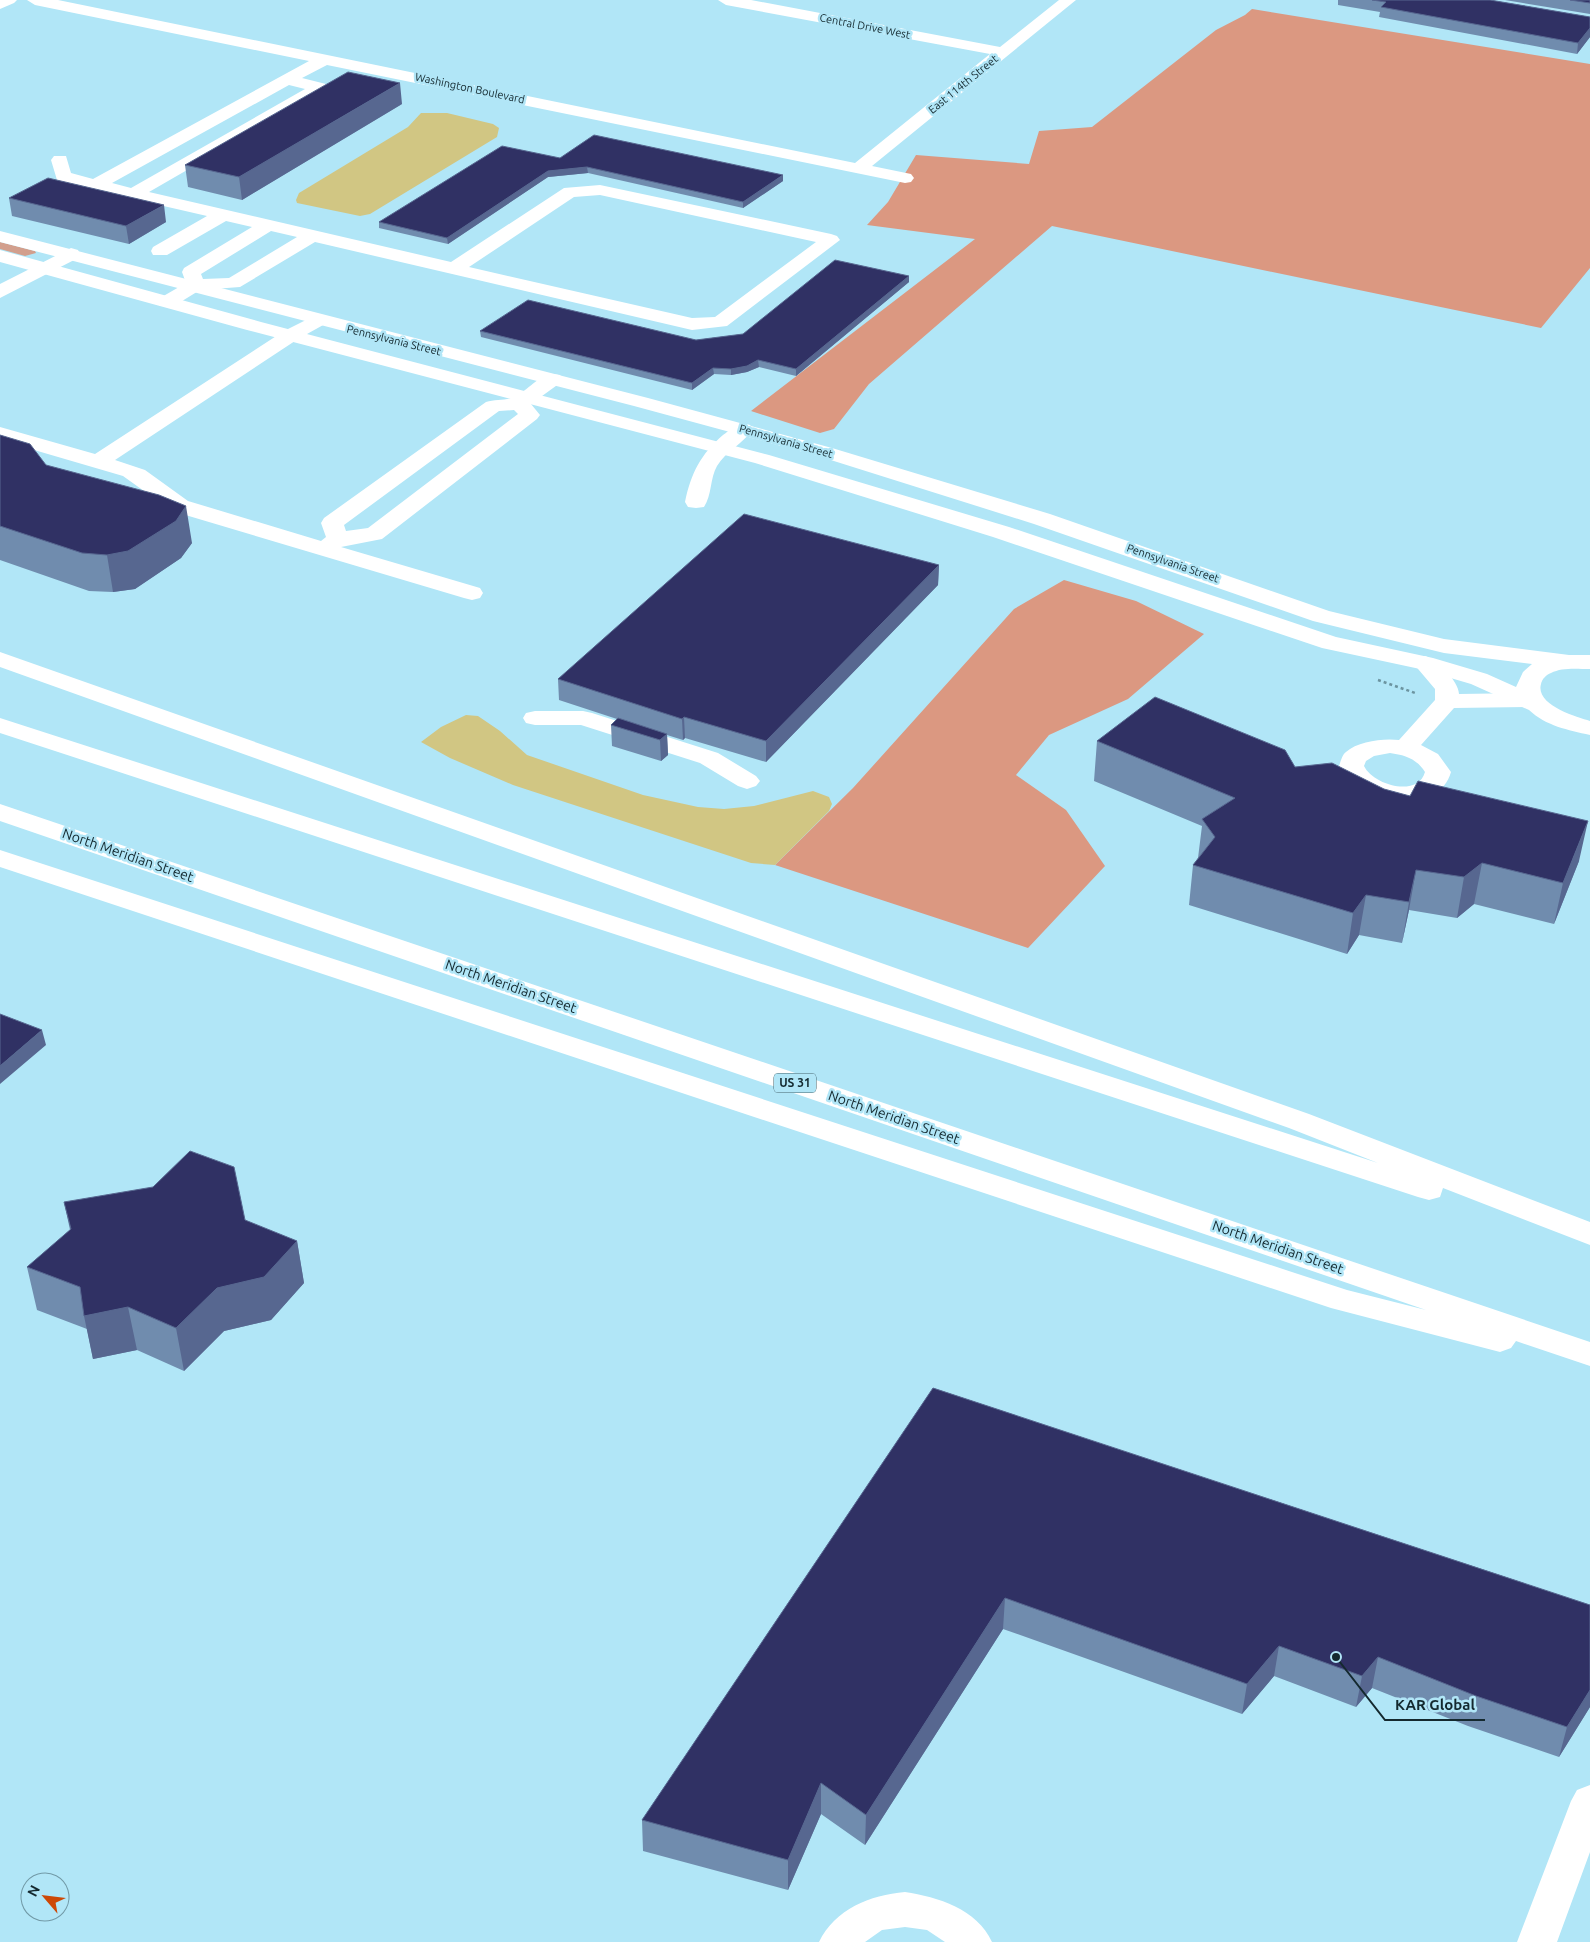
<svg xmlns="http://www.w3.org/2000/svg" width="1590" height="1942" viewBox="0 0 1590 1942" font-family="Ubuntu,sans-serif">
  <rect width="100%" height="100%" fill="#b1e6f7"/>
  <path fill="#d29f8d" d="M0,242L35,251L36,253L25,256L0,249Z"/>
  <path fill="#db9881" d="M1252,9L1590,64V268L1541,328L1052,226L869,384L834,429L820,433L751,411L975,239L867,225L888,202L916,155L1029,164L1039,131L1092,127L1216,30L1245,15Z
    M1064,580L1136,601L1204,634L1128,699L1049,735L1016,775L1066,810L1105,866L1028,948L775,865L853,788L1014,609Z"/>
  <path fill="#d1c683" d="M421,113H447L493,124L499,128L497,137L370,214L360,216L297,203L296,200L299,193L408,127Z
    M466,715L478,716L500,731L527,755L643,795L698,807L724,809L754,806L813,791L829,797L832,804L829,811L775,865L751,863L513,785L450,758L421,742L441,727Z"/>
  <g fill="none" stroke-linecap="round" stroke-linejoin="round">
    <path stroke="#6c94a0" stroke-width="2.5" stroke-dasharray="3 3" stroke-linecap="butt" d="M1378,680L1415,693"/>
    <path fill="#fff" fill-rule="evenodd" d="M27,0H58L855,163L990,54L726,5L718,0H751L1000,47L1059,0H1076L872,166L911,174L914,178L911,182L905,183L327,65L302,78L326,84L328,87L326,90L149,192L451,262L564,188L600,185L831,234L837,236L840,240L727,326L692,330L315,242L240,287L200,290L174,306H160L157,302L160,298L186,283L182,272L184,268L252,227L226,221L167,255H153L151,251L153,247L207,216L68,184L57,180L51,160L54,156H66L71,173L93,179L309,61L35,5ZM289,85L305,89L131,188L112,183ZM600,195L816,242L715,317L692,318L469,267L574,197ZM271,231L297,237L229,278L203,279L201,274Z
      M71,248L78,250L80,254L78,258L0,298V284Z
      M318,314L325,316L328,320L325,324L298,339L115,460L145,470L188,501L321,541L326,537L321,523L324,518L486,402C495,399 506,401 514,397C530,390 541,370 560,375L563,379L560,383L531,404L540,415L537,419L382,539L341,547L480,588L483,593L480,598L472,600L464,598L172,511L123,476L0,440V427L95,454L284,331ZM514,410L518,414L368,528L346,531L344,525L499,411Z
      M743,423L750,425L753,429C744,443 726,451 717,466C710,478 712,495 704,507L696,508L688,507L685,502C691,473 701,454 723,435C730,430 735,425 743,423Z
      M1425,656C1436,659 1459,681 1459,694L1526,693L1535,695L1538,700L1535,705L1526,707L1454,708L1421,745L1438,754L1451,772C1441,809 1385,805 1359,790C1349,785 1344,776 1339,766C1341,761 1342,755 1346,752C1358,741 1384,738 1399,740L1435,700V689L1413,663L1417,658ZM1390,753C1405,755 1417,759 1425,772C1418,798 1373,785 1364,766L1366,761L1374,756Z
      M535,711H583L592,713L718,753L756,776L760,781L756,786L747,789L738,786L700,763L581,725H535L526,723L523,718L526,713Z
      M1590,1785V1852L1557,1942H1517L1571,1801L1577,1790Z
      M905,1892C938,1897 977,1909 992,1942H945L927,1930L905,1927L882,1930L865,1942H819C835,1909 870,1895 905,1892Z"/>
    <path fill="#fff" fill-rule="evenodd" d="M0,0H17L14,3L0,9Z
      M0,231L648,398L832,448L1050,514L1329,611L1444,639L1569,655H1590V669C1578,669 1562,667 1551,673C1546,675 1542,679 1541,684C1535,705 1576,717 1590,721V735C1568,730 1546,726 1529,710L1471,684L1420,669L1322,648L993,537L755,463L247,330L0,262V250L261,322L769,455L1009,527L1336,637L1433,658L1487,674L1516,687L1523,672L1532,664L1444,653L1313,621L1034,524L818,456L634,406L0,242Z"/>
    <path fill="#fff" fill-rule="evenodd" d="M0,652L1309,1114L1590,1222V1245L1443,1188L1440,1197L1429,1200L1418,1197L0,733V718L1378,1163L1289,1128L0,667Z
      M0,804L1590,1342V1366L1516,1341L1511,1348L1500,1352L1331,1308L0,867V850L1347,1290L1426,1310L0,821Z"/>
  </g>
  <path fill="#708cae" d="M1335,0H1490L1590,17V37L1577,54L1379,17L1380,12L1338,5V0Z
    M1505,0H1590V14Z
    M402,104L242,200L188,187L185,165Z
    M560,158L783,181L743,208L588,173L548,177L448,244L379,228V222Z
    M9,198L166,222L129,244L12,216Z
    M909,276V282L796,376L759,367L747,372L731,375L714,374L692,390L481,337L480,331L696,340L743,334Z
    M0,435L46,465L192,543L181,558L135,589L113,592L89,591L0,560Z
    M939,565L938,585L766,762L685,738L683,740L667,735L668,755L661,761L612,746L611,725L617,719L559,700L558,679Z
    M1097,741L1295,767L1384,789L1579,861L1554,924L1474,904L1457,918L1409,910L1402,943L1359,935L1347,954L1189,905L1193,865L1198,858L1202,826L1094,781Z
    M64,1202L245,1220L297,1241L304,1283L271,1320L224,1331L184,1371L137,1350L93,1359L87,1329L37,1310L27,1267L70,1230Z
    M933,1388L1590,1605V1707L1559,1757L1468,1726L1372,1688L1356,1707L1274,1676L1242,1714L1003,1629L865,1845L821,1814L788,1890L643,1851L642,1820Z"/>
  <path fill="#576790" d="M1590,28V37L1577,54L1578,43Z
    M400,83L402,104L242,200L239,177Z
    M587,167L588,173L548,177L448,244L447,238L548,171Z
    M783,175V181L743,208V202Z
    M164,205L166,222L129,244L126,226Z
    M909,276V282L796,376V369Z
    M758,360L759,367L747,372L731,375V369Z
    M713,368L714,374L692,390V383Z
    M186,506L192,543L181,558L135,589L113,592L107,555Z
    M939,565L938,585L766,762V741Z
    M684,717L685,738L683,740L682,719Z
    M667,734L668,755L661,761L660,740Z
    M1588,821L1579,861L1554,924L1563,883Z
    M1482,863L1474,904L1457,918L1464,877Z
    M1416,870L1409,910L1402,943L1409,902Z
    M1366,895L1359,935L1347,954L1353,913Z
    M42,1030L46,1045L0,1084V1066Z
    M297,1241L304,1283L271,1320L224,1331L184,1371L176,1328L217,1288Z
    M128,1307L137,1350L93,1359L84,1316Z
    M1005,1598L1003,1629L865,1845L866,1815Z
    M1279,1646L1274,1676L1242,1714L1247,1684Z
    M1378,1657L1372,1688L1356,1707L1362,1676Z
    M1590,1690V1707L1559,1757L1567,1727Z
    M821,1783V1814L788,1890V1860Z"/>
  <path fill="#303164" stroke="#576790" d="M1372,0H1490L1590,17V28L1578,43L1381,7L1386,2Z
    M1570,0H1590V3Z
    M348,72L400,83L239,177L185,165Z
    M594,135L783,175L743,202L587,167L548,171L447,238L379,222L502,146L560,158Z
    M48,178L164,205L126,226L9,198Z
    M835,260L909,276L796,369L758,360L747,366L731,369L713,368L692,383L480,331L528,300L696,340L743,334Z
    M0,435L30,444L46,465L159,495L186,506L176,521L128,551L107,555L82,553L0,526Z
    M744,514L939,565L766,741L684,717L682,719L558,679Z
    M1155,697L1285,750L1295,767L1332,763L1384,789L1410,796L1418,781L1588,821L1563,883L1482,863L1464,877L1416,870L1409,902L1366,895L1353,913L1193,865L1215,837L1202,819L1235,798L1097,741Z
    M618,718L667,734L660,740L611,725Z
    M0,1014L42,1030L0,1066Z
    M190,1151L234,1167L245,1220L297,1241L264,1277L217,1288L176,1328L128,1307L84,1316L80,1287L27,1267L71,1229L64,1202L153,1187Z
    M933,1388L1590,1605V1690L1567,1727L1476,1696L1378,1657L1362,1676L1279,1646L1247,1684L1005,1598L866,1815L821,1783L788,1860L642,1820Z"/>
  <g text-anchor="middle" stroke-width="5" stroke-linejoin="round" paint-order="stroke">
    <g font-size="11" fill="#14292f" stroke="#b1e6f7">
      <text transform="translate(865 26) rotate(11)" y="4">Central Drive West</text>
      <text transform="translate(963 84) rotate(-39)" y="4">East 114th Street</text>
      <text transform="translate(470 88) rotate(12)" y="4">Washington Boulevard</text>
      <text transform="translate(394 340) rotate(14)" y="4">Pennsylvania Street</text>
      <text transform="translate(786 441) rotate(16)" y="4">Pennsylvania Street</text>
      <text transform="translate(1173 563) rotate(19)" y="4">Pennsylvania Street</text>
    </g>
    <rect fill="#b1e6f7" stroke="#43626b" stroke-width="1" x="774" y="1073.5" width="42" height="19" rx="4"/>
    <g font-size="12" font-weight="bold" fill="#14292f">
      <text x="795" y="1087">US 31</text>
    </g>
    <g font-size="14" fill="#14292f" stroke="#b1e6f7">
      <text transform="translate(128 855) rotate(19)" y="5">North Meridian Street</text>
      <text transform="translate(511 986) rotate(19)" y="5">North Meridian Street</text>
      <text transform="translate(894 1117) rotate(19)" y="5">North Meridian Street</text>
      <text transform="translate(1278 1247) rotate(19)" y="5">North Meridian Street</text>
    </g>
  </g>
  <path fill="none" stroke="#14292f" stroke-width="2" d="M1336 1657L1385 1720H1485"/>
  <circle fill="#14292f" stroke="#b1e6f7" stroke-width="2" cx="1336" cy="1657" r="5"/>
  <g font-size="15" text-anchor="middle" font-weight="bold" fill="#14292f" stroke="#b1e6f7" stroke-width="5" stroke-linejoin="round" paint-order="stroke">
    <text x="1435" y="1710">KAR Global</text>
  </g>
  <g transform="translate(45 1897) rotate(298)"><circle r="24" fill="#b1e6f7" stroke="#729aa7"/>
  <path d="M0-4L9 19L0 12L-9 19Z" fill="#cd4807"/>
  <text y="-8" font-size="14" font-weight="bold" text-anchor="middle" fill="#14292f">N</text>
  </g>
</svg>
